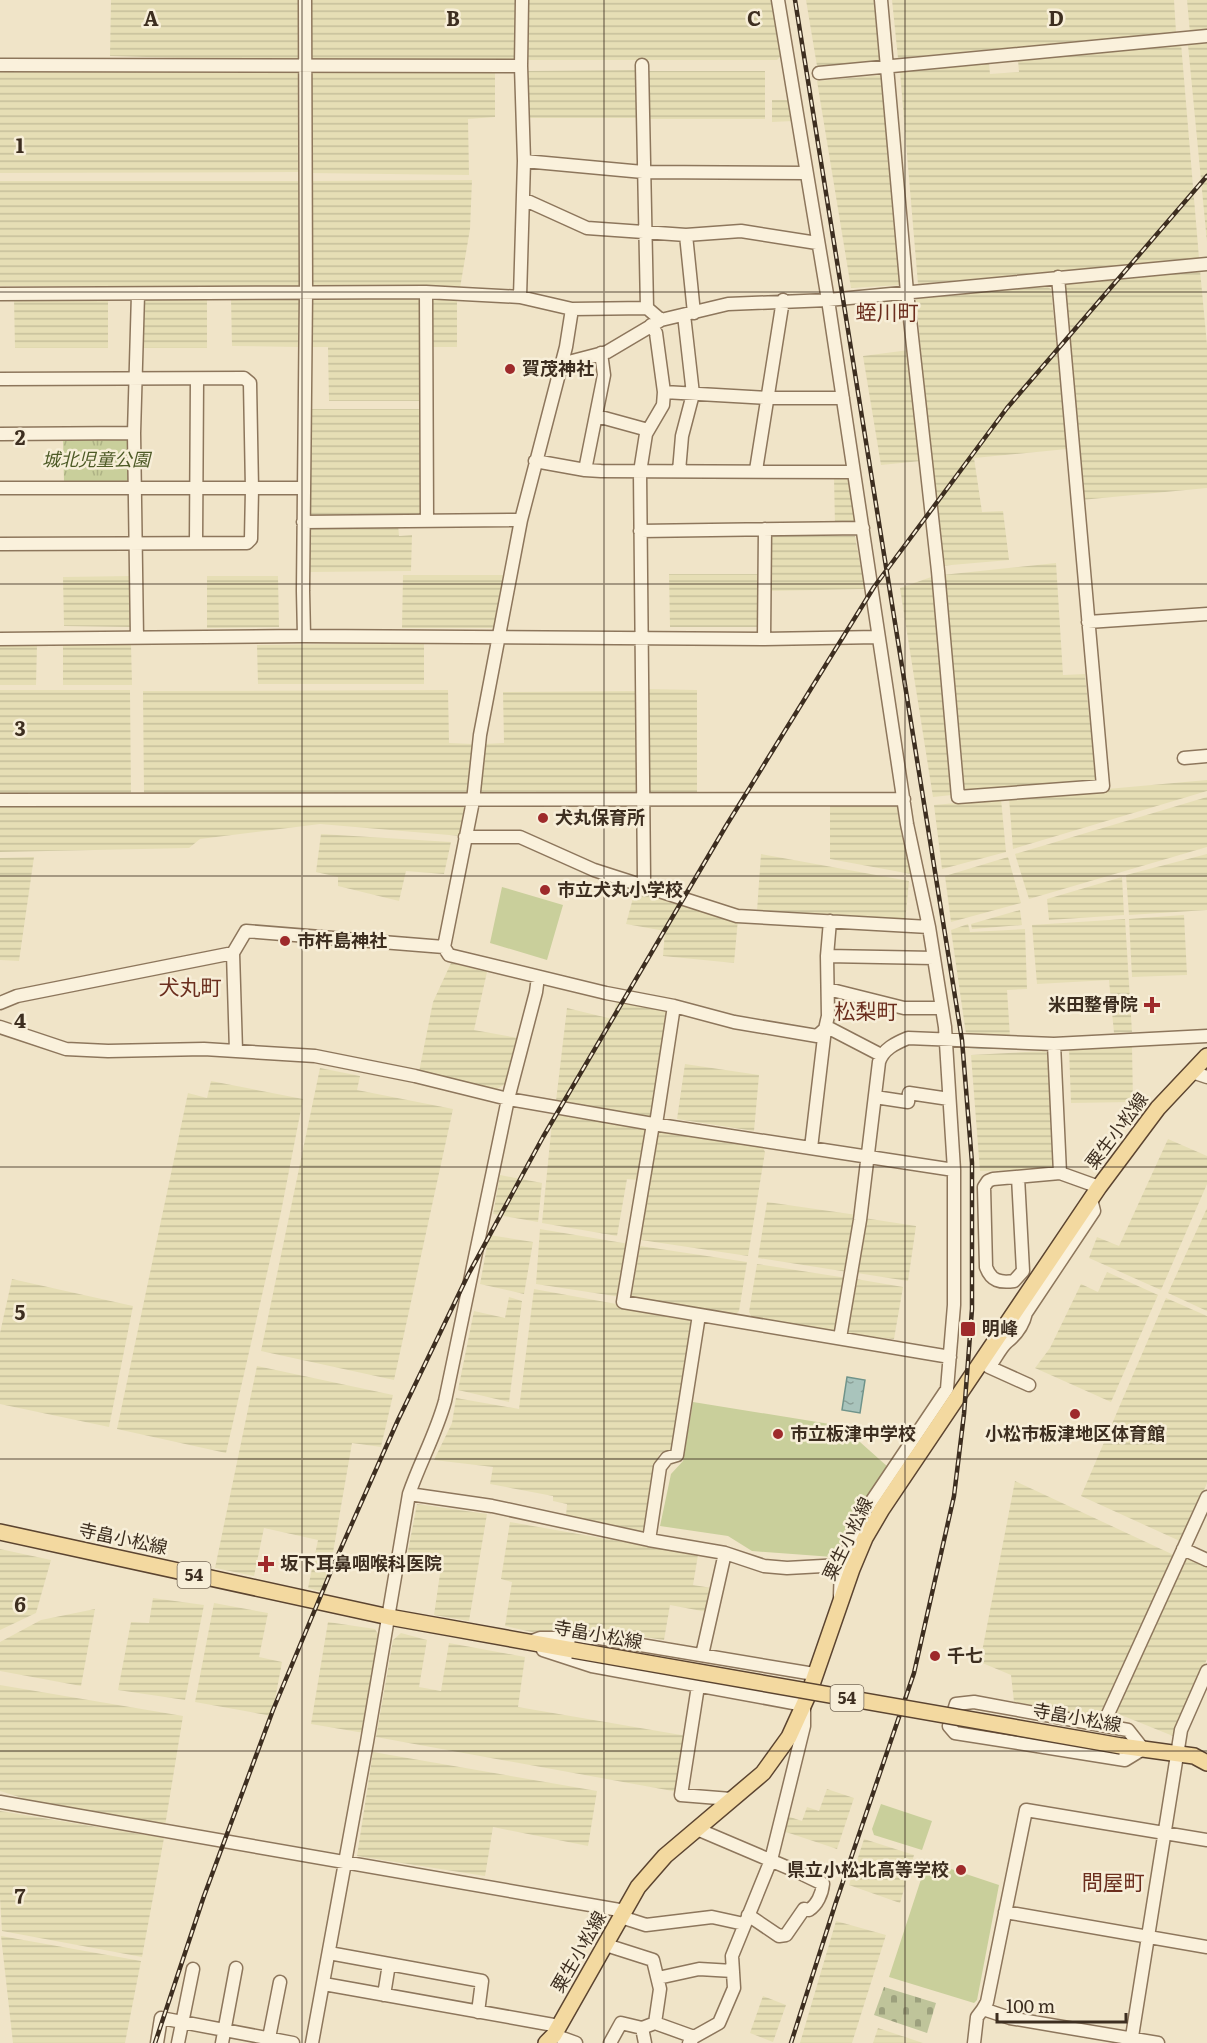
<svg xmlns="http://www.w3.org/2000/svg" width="1207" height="2043" viewBox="0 0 1207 2043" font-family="Literata,'Noto Sans JP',serif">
  <defs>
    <pattern id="farmland-rules" width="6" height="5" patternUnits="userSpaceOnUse" patternTransform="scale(1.5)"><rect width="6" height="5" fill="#e6deb5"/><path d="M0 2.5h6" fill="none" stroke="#c6bf9b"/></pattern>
    <pattern id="cemetery-stones" width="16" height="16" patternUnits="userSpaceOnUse" patternTransform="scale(1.5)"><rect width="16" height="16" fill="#bfc49a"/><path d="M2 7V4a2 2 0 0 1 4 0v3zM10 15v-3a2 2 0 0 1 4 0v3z" fill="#9ca07d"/></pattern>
    <pattern id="park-tufts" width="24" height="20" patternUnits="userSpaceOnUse" patternTransform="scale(1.5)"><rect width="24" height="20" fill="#c9cf9b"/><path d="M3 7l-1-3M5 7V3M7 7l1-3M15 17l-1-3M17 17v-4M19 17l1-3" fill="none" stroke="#aeb285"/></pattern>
    <pattern id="water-ripples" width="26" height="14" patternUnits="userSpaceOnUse" patternTransform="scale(1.5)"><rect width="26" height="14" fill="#a9c4bc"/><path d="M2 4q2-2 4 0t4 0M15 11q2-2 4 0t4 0" fill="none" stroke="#8ba098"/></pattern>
  </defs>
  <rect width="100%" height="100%" fill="#f0e4c8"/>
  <path fill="url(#farmland-rules)" d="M111,0H301V56L295,61L110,56Z
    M308,0H518V59L311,60Z
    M527,0H774L783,54L777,60H528Z
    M806,0H875L881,62L817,66Z
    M892,0H1174L1176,32L898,58Z
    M1187,0H1207V31L1190,33Z
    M1181,43L1199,258L918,284L900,72L989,63L990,74L1019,72L1018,60Z
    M1207,43V242L1188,45Z
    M298,70L301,74L300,172L0,173V71Z
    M312,70H495V117L468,119L469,175L308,173L309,75Z
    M638,70V118H529L527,71Z
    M649,71H765V119H650Z
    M882,75L901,285L851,288L817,81Z
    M772,100H789L793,121L772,122Z
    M472,180L470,229L460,288L311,286L309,181Z
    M0,181H300V286H0Z
    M1200,270L1207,345V488L1081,500L1063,291L1067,283Z
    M1044,285L1051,289L1067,449L974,458L982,512L1003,511L1009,560L940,566L916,297Z
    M145,297L207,298V348H141V302Z
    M296,297L300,301L299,347L232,346L231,298Z
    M315,297H419L422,302L421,401H329L328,347H310V302Z
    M14,298H108V348H15Z
    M433,298L457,299V347H429V302Z
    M909,350L921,461L881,465L863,356Z
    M309,409H421L422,515H308Z
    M834,477H847L851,482L857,526H835Z
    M398,524L399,536L412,535L411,571L310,572L309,526Z
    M767,536H855L865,589L767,591Z
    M1056,563L1063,675L1085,674L1096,780L963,792L942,575Z
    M669,574H760L762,627H670Z
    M403,575H506L495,628H402Z
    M131,576L130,627L64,626L63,577Z
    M207,576H278L279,627L207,628Z
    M934,576L952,795L933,797L900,588Z
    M424,643V684H258L257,645Z
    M131,644L132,685H63V645Z
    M37,645L36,685H0V646Z
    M647,689L697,690V796L650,794Z
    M0,690H130L131,795L0,794Z
    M448,690L449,743L473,744L467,795L144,794L143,691Z
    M636,691L640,796L478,797L484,744L504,743L503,692Z
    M1207,780V791L1013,849L1009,798Z
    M1207,797V847L1029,899L1015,854Z
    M1001,799L1006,852L942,869L934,805Z
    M900,803L911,874L830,859V806Z
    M0,806H465L461,836L320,824L200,839L189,848L0,852Z
    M321,834L451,842L444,874L406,871L399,901L338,886V877L316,872Z
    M761,854L909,881L905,922L757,911Z
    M1207,854V910L1129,915L1126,875Z
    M34,857L19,961L0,960V858Z
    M1008,857L1021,903L951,922L945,876Z
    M1122,877L1124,915L1049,920L1047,899Z
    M636,887L738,919L734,963L663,956L665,931L626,924Z
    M1020,910L1022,925L972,929L971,924Z
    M1184,915L1187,975L1132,977L1129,919Z
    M1125,919L1132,1032L1114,1033L1109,980L1037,984L1032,925Z
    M968,924L970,932L1025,929L1027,989L1007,990L1010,1037L966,1034L951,930Z
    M451,963L487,972L474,1030L518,1038L510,1081L497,1089L419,1072L433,1002Z
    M618,998L670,1009L653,1117L556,1101L567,1008L612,1019Z
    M1132,1046L1133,1102L1071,1103L1069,1049Z
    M1044,1051L1049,1053L1055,1162L1051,1169L980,1171L971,1055Z
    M685,1064L759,1075L754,1131L677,1119Z
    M320,1068L360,1076L357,1090L453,1109L394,1380L261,1351Z
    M211,1081L303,1099L281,1212L226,1453L117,1429L188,1093L207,1098Z
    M553,1112L647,1127L639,1180L627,1179L617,1236L542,1223Z
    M657,1130L762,1146L765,1152L748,1256L641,1240Z
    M1168,1139L1207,1156V1184L1161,1290L1089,1258L1097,1237L1119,1246Z
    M500,1175L542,1183L538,1222L493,1214Z
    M767,1202L857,1215L848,1272L758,1258Z
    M1207,1208V1311L1168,1293Z
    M864,1218L916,1226L908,1281L857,1273Z
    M540,1229L629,1244L621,1297L536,1284Z
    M489,1235L533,1242L524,1294L480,1284Z
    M640,1246L747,1262L739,1311L733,1317L631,1299Z
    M757,1264L847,1278L839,1332L753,1319L749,1312Z
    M1107,1272L1158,1295L1111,1402L1035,1368L1050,1348L1081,1284L1098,1292Z
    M12,1279L133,1306L109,1427L0,1404V1333Z
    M856,1279L903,1287L894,1339L848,1334Z
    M534,1289L693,1318L672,1453L659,1454L646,1533L566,1516L567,1504L553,1501V1496L490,1484L493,1467L434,1460L452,1423L456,1398L519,1409Z
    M509,1297L522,1301L509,1402L458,1390L474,1311L505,1318Z
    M1166,1298L1207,1316V1483L1182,1542L1081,1496Z
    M257,1366L393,1395L381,1447L352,1443L326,1593L308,1588L318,1540L264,1528L254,1576L215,1568Z
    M1015,1481L1176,1556L1102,1718L1014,1702L1011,1675L980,1662Z
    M417,1504L487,1514L469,1621L434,1615L441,1567L406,1561Z
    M510,1522L698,1555L693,1585L712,1588L707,1612L670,1605L664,1640L593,1629L532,1632L505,1626L512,1582L501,1579Z
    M0,1549L51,1560L36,1613L0,1630Z
    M1187,1558L1207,1566V1659L1173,1736L1116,1713Z
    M153,1598L204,1605L185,1700L118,1690L131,1622L149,1623Z
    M214,1603L268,1613L259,1657L282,1662L272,1716L195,1702Z
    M95,1609L81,1686L0,1671V1642L41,1620Z
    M328,1622L375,1629L381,1639L364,1733L311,1724Z
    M401,1633L427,1640L419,1687L441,1691L449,1643L525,1657L518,1707L687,1736L678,1792L376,1737L393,1640Z
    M0,1685L183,1716L165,1826L38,1803L0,1791Z
    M373,1752L597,1791L588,1846L493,1827L485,1876L357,1856Z
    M827,1789L854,1798L837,1849L783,1831L787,1816L802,1821L807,1807L819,1811Z
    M0,1811L164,1838L142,1957L2,1931L0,1897Z
    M864,1839L914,1855L900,1903L849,1885Z
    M836,1921L886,1935L852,2043H800Z
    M1,1936L141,1961L125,2043H13Z
    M763,1996L786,2005L773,2042L750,2033Z
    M878,2028L923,2043H873Z"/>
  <path fill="#c9cf9b" d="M502,887L563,905L547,960L490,943Z
    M693,1402L842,1426L888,1467L833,1557L752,1551L728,1536L660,1526L671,1474L683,1461Z
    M881,1804L932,1821L922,1850L874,1835L872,1829Z
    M927,1861L999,1885L977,2000L974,2003L889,1977Z"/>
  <path fill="url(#cemetery-stones)" d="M884,1987L936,2003L927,2033L874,2015Z"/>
  <path fill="url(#park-tufts)" d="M63,437L126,438L130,441L129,481L64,482Z"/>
  <path fill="url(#water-ripples)" stroke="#6f938a" stroke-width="1.5" d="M847,1377L865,1380L860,1413L842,1410Z"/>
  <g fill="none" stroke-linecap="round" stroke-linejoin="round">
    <path stroke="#6f938a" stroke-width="2" d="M967,1047L1033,1049"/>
    <defs>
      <path id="minor" d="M778,0L828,300L907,824L929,927L945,1027L954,1170V1305L947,1389L863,1514L841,1565L840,1596
        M881,0L907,292L938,571L958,797L1103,786L1058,277
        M0,65L521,66
        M642,65L647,308
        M819,73L1207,36
        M524,161L643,172L806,173
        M523,199L587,228L686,235L741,231L817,243
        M686,235L694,313
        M426,292L427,521
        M0,294L426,292L520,297L572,309L647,308L661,320
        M520,297L524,161L521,66L522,0
        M572,309L566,347L521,520L480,735L473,801L444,947L449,955L606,993L674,1006L734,1022L817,1036L825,1029
        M561,364L607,352L661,320L728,304L828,300L1207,264
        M0,379L244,378L250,383L252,489L251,539L247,543L0,544
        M664,392L767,398H843
        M597,416L648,430
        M0,434L134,433
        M535,461L585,470L601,471L853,472
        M585,470L604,375L601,353
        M756,470L783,300
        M679,471L682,436L693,394L684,315
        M0,488H304
        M303,522L521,520
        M640,531L863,528
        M196,543L197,379
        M1088,622L1207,614
        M304,636L303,591L306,292L305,0
        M137,638L134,433L138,294
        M0,639L304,636L764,639L878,637
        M764,639L765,529
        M1184,758L1207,756
        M0,800L904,799
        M465,837H520L594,870L737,916L929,927
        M644,880L640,472L646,434L663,405L664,392L656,333L651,325
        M827,956L934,958
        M828,989L904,1008H942
        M0,1003L17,996L233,953
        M0,1027L66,1049L108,1051L204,1049L315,1056L415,1076L508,1099L653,1124L954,1170
        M825,1029L829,1028L881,1055
        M1054,1044L1060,1173
        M236,1051L233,953L246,931L444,947
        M1192,1072L1207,1077
        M875,1097L908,1102L909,1093L949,1099
        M653,1124L623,1302L950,1357
        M656,1124L674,1006
        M811,1148L825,1029L828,1016L827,956L830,921
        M1018,1177L1023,1271L1014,1281C1000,1283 991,1281 986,1267L984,1187L988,1181L993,1179L1060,1173L1099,1187
        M840,1338L860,1220L879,1062C883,1049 896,1043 908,1038L1054,1044L1207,1036
        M1029,1385L989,1367C995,1360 1000,1348 1007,1342C1017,1334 1023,1326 1026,1313L1094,1211L1091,1199
        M409,1494L492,1506L649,1540L725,1553L764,1566L787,1568L841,1565
        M649,1540L660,1467L667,1458L677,1455L699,1315
        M1183,1549L1207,1560
        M532,1641L540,1638H599L814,1674
        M543,1650L592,1666L804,1705V1726L771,1860L732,1956L734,1988L719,2023L694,2037L689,2043
        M702,1655L725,1553
        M698,1686L681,1795L731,1799
        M974,1702L1128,1730L1143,1749L1125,1760L955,1733L949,1726L956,1704Z
        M1103,1725L1207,1497
        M0,1802L625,1911
        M697,1829L798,1872L823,1884C822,1894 817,1905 809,1910L804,1909L786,1935L779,1936L748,1915
        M1005,1912L1207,1947
        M621,1917L646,1925L712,1917L744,1924
        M606,1945L653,1960L660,1989L655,2023
        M329,1953L482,1981L478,2012
        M658,1978L699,1969L733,1971
        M324,1984L559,2026
        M384,1995L389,1964
        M642,2028L645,2043
        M554,2035L576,2043
        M157,2043L161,2018L293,2043
        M178,2043L193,1969
        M222,2043L236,1968
        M268,2043L280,1982
        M312,2043L367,1742L409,1494C420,1462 436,1434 445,1401L508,1099L536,992L538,977
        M610,2043L621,2023L642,2028L655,2023L694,2037
        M974,2043L977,2017L983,2009
        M1131,2043L1181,1730L1207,1671
        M1158,2043L1010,2018L983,2009L987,2002L1026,1810L1207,1840"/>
      <path id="major" d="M0,1532L389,1617L573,1650
        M1121,1746L1194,1756L1207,1763
        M546,2043L554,2035L638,1887L665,1856L763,1773L789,1737L809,1693L852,1569L865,1538L882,1509L1099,1187L1158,1108L1207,1056"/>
    </defs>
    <use href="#minor" stroke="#8d765c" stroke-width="15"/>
    <use href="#major" stroke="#5b4430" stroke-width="18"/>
    <use href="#minor" stroke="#faf1dc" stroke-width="12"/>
    <use href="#major" stroke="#f3d9a0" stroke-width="15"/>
    <defs>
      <path id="rail" d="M155,2043L204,1896L273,1710L334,1564L398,1420L468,1275L543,1137L726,826L874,587L1007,408L1207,176
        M791,2043L835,1905L914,1673L954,1496L964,1414L972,1309V1163L962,1040L795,0"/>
    </defs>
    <use href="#rail" stroke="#3d2e20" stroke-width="4.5"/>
    <use href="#rail" stroke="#f7eed8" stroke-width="2" stroke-dasharray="7" stroke-linecap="butt"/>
    <defs>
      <path id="major-bridge" d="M573,1650L1121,1746"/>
    </defs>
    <use href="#major-bridge" stroke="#5b4430" stroke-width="18" stroke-linecap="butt"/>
    <use href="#major-bridge" stroke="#f3d9a0" stroke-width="15"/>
  </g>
  <path fill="none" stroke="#3d2e20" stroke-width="1.5" stroke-opacity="0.55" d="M302,0V2043M604,0V2043M905,0V2043M0,292H1207M0,584H1207M0,876H1207M0,1167H1207M0,1459H1207M0,1751H1207"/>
  <g fill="#9e2a2b" stroke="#f7eed8" stroke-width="2">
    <circle cx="510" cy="369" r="6"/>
    <circle cx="543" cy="818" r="6"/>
    <circle cx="545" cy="890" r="6"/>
    <circle cx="285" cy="941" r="6"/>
    <path d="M1149 996h6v6h6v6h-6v6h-6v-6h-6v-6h6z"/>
    <rect x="960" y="1321" width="16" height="16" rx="3"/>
    <circle cx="1075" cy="1414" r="6"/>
    <circle cx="778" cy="1434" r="6"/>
    <path d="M263 1555h6v6h6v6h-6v6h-6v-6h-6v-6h6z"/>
    <circle cx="935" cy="1656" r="6"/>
    <circle cx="961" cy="1870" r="6"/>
  </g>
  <g text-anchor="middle" stroke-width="5" stroke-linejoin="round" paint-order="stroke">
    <g fill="#f7eed8" stroke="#756857" stroke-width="1.5">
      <rect x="177.5" y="1562" width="33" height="26" rx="4.5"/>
      <rect x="830.5" y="1685" width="33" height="26" rx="4.5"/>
    </g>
    <g font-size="16" font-weight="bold" fill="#3d2e20">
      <text x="194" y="1581">54</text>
      <text x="847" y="1704">54</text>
    </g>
    <g font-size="18" font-weight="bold" fill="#3d2e20" stroke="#f7eed8" text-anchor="start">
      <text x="522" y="375">賀茂神社</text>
      <text x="555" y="824">犬丸保育所</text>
      <text x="557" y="896">市立犬丸小学校</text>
      <text x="297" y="947">市杵島神社</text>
      <text x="1138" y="1011" text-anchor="end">米田整骨院</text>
      <text x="982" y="1335">明峰</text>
      <text x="790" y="1440">市立板津中学校</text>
      <text x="1075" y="1440" text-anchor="middle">小松市板津地区体育館</text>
      <text x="280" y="1570">坂下耳鼻咽喉科医院</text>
      <text x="947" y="1662">千七</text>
      <text x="949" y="1876" text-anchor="end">県立小松北高等学校</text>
    </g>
    <g font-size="18" font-style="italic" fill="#4d5a26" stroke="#f7eed8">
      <text x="96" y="466">城北児童公園</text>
    </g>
    <g font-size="18" fill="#3d2e20" stroke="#f7eed8">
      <text transform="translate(1117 1131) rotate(-53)" y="6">粟生小松線</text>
      <text transform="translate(123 1539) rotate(12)" y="6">寺畠小松線</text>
      <text transform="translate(848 1539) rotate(-64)" y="6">粟生小松線</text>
      <text transform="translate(598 1635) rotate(10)" y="6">寺畠小松線</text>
      <text transform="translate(1077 1718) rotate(10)" y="6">寺畠小松線</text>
      <text transform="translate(579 1952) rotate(-60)" y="6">粟生小松線</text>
    </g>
    <g font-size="21" fill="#6b2e1e" stroke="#f7eed8">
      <text x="887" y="320">蛭川町</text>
      <text x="190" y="995">犬丸町</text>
      <text x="866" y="1019">松梨町</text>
      <text x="1113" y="1890">問屋町</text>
    </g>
  </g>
  <g font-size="20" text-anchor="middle" font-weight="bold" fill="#3d2e20" stroke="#f7eed8" stroke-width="5" stroke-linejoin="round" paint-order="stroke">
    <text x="151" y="26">A</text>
    <text x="453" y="26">B</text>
    <text x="754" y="26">C</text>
    <text x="1056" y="26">D</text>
    <text x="20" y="153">1</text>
    <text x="20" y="445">2</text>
    <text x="20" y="736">3</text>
    <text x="20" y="1028">4</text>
    <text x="20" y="1320">5</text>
    <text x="20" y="1612">6</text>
    <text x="20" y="1904">7</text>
  </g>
  <path d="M997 2013v9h129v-9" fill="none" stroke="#3d2e20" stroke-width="3"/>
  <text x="1006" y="2013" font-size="18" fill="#3d2e20" stroke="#f7eed8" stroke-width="4.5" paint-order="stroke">100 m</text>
</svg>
